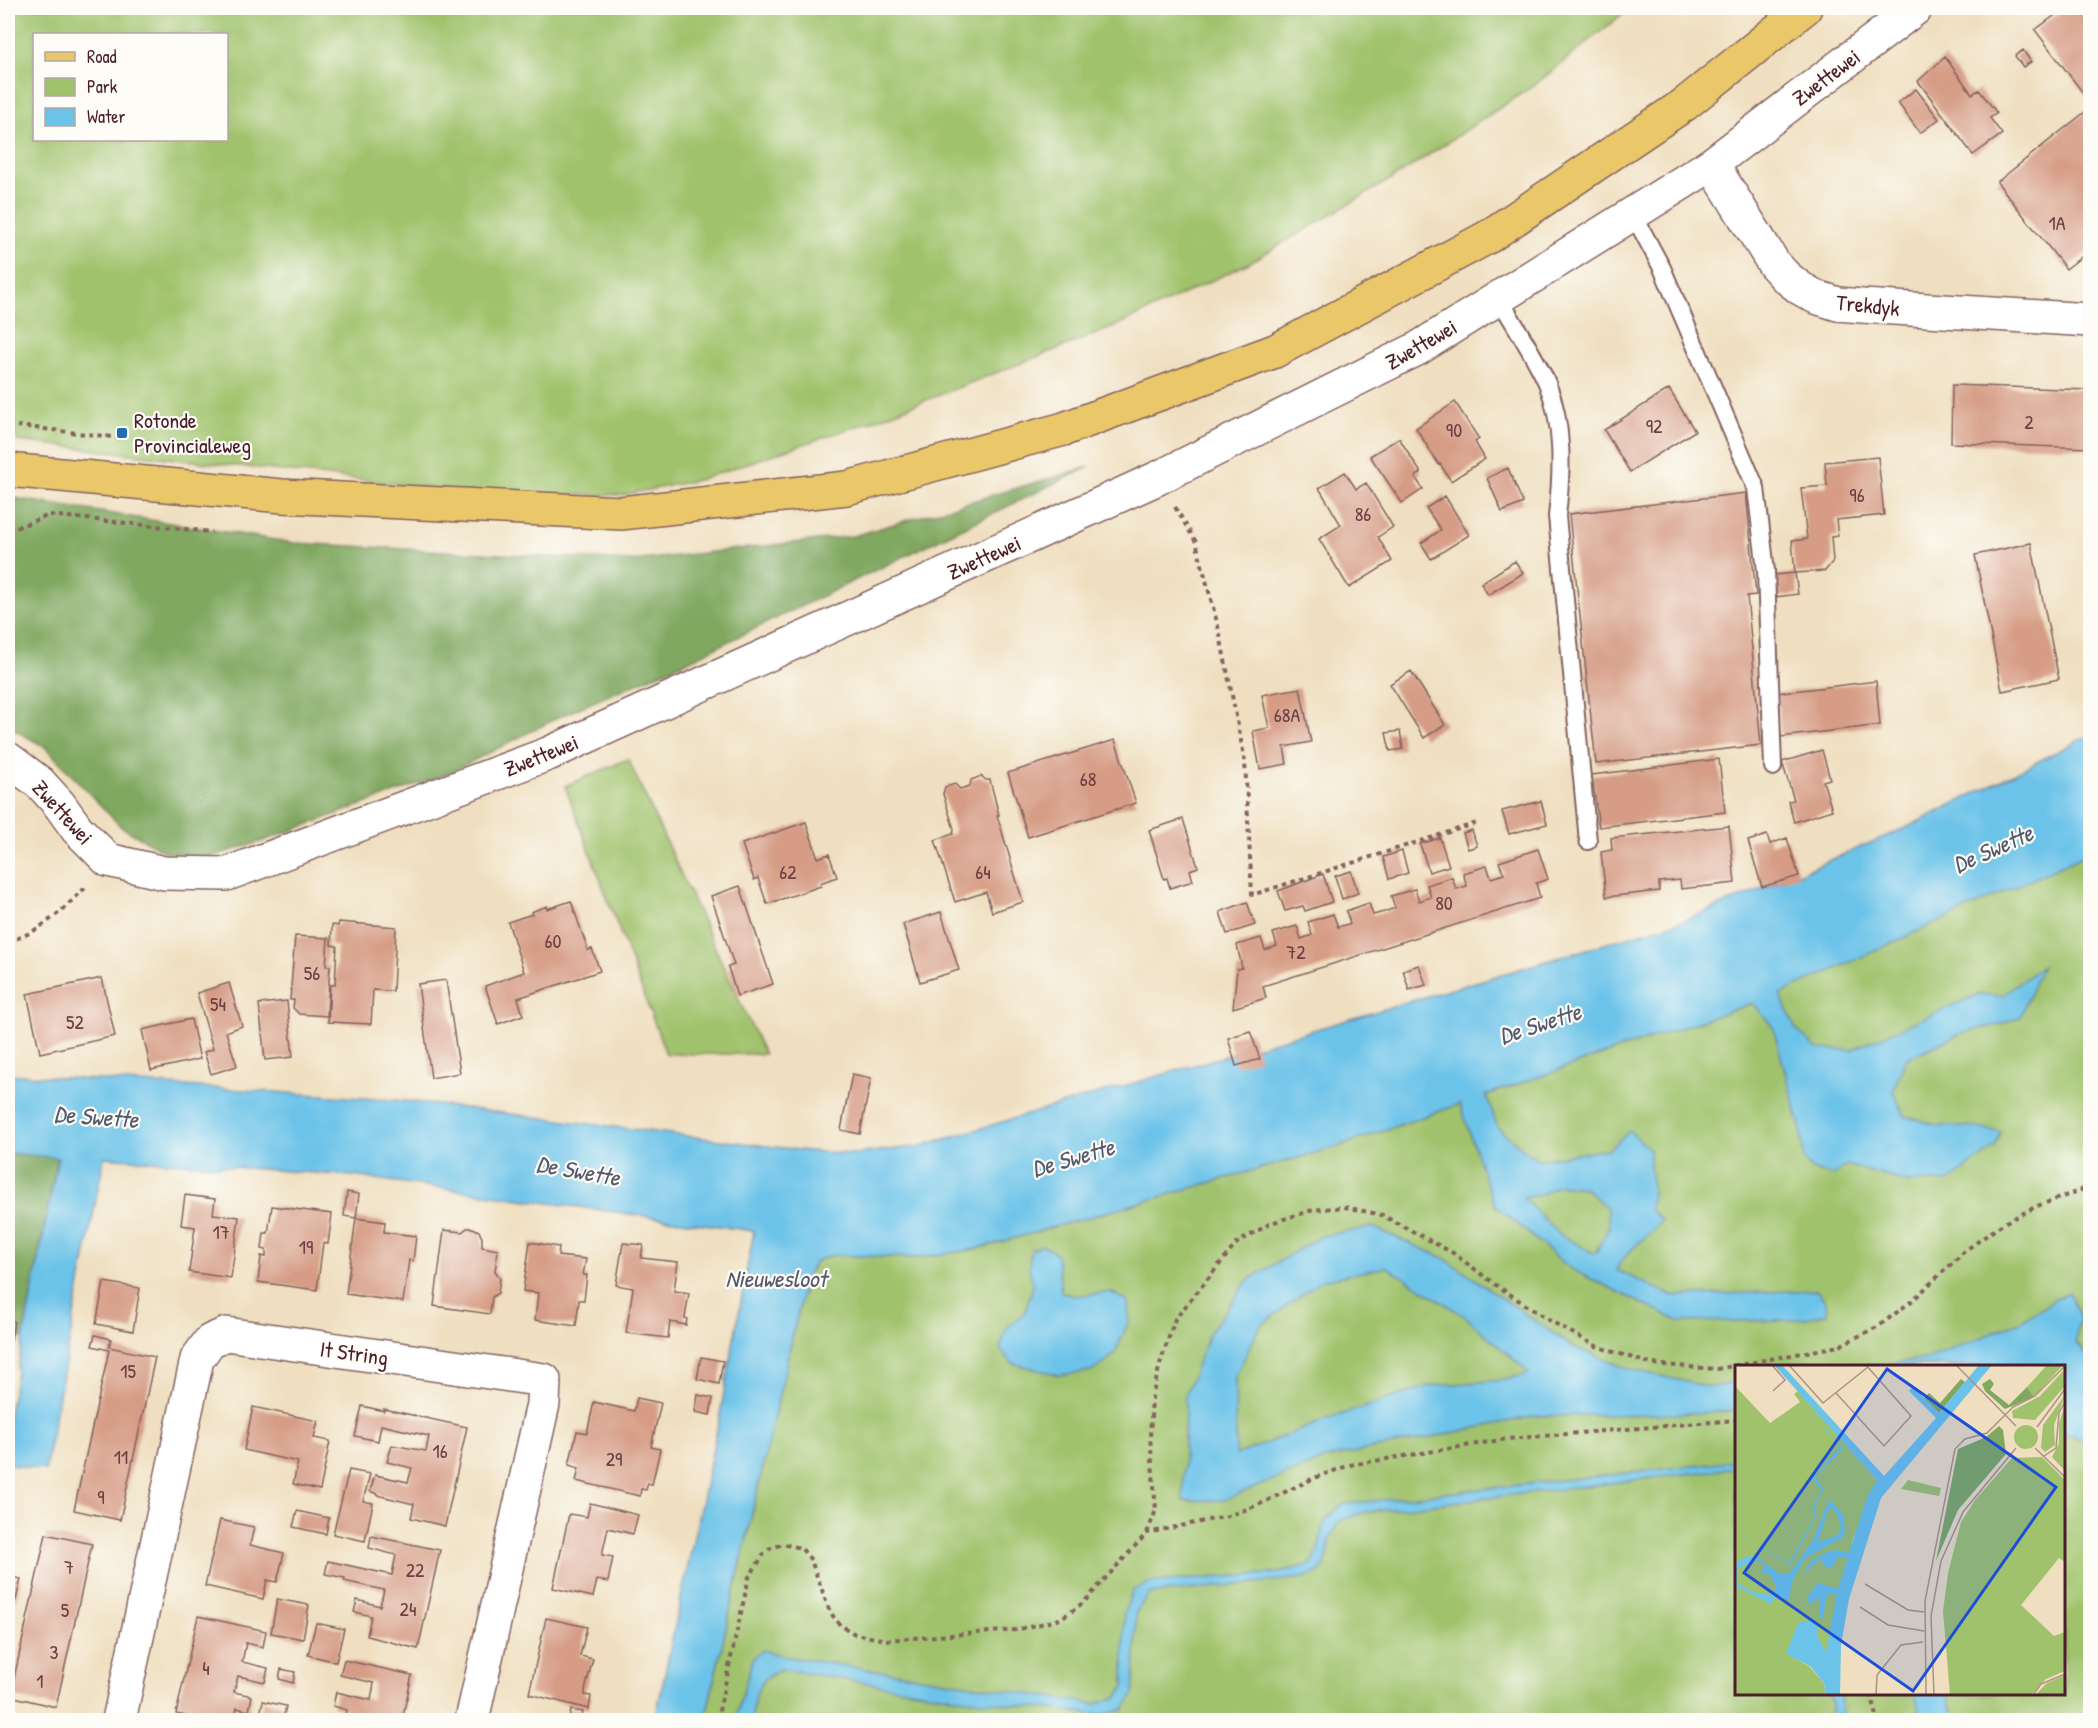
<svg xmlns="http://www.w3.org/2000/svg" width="2098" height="1728" viewBox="0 0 2098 1728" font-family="'Patrick Hand',sans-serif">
  <rect width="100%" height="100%" fill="#fdfcf7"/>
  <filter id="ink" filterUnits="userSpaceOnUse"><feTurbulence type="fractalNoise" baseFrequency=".0167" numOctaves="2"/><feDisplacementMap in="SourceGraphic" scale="12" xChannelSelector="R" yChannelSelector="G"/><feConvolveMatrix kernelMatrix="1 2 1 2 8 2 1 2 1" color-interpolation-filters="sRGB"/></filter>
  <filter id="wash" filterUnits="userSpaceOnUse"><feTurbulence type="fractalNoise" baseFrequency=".008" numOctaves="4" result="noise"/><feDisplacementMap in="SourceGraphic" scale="24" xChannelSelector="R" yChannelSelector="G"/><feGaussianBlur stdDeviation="1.35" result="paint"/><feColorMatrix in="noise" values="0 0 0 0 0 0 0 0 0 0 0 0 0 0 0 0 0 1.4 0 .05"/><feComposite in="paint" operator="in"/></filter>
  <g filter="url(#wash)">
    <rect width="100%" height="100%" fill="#efdfc0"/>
    <path fill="#a0c26c" stroke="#75704c" stroke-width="1.5" fill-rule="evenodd" d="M8,8H1630L1536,84L1398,175L1249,263L1114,327L872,421L698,480L623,495L478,493L17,441L8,398ZM34,34H226V140H34Z
      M628,759L764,1054H666L565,786Z
      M2090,852V995L2085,1006L2090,1023V1720H705L806,1277L816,1261L832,1255L917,1258L976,1249L1336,1147L1775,995ZM1736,1366H2064V1694H1736Z"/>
    <path fill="#80a860" stroke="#656446" stroke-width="1.5" d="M1089,467L688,661L563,715L449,773L263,841L210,857L165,852L121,827L45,747L8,726V534L12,530L14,498L294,543L632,561L853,536Z
      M8,1153L58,1157L23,1338L8,1336Z"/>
    <path fill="#6cc3e9" stroke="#5b718a" stroke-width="1.5" fill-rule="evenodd" d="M2090,735V853L1780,994L1796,1029L1818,1049L1851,1050L1979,994L2002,996L2042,966L2020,1017L2001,1024L1962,1033L1906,1059L1893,1091L1905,1116L1940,1126H1966L2001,1132L1995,1147L1948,1182H1906L1847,1165L1833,1175L1812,1170L1804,1160L1801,1130L1773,1027L1753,1003L1486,1095L1498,1128L1537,1160L1608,1149L1630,1131L1649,1149L1652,1192L1650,1210L1662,1220C1649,1237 1626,1250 1616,1270L1673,1296L1817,1290L1826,1302L1827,1314L1796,1320L1680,1322L1571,1269L1495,1205L1484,1177L1460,1104L1336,1147L976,1249L917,1258L832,1255L816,1261L806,1277L705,1720H655L719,1420L754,1231L353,1176L104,1157L45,1470L8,1464V1418L58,1158L8,1153V1074L407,1101L808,1151L855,1154L921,1146L1682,921L1770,886L1912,825ZM1559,1185L1585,1188L1607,1208L1609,1226L1595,1254L1559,1234L1523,1198L1540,1195Z
      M1372,1227L1444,1258L1572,1346L1625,1368L1709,1387L1736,1383V1411L1673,1414L1536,1416L1328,1458L1224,1500L1183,1501L1185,1396L1210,1332L1248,1280L1321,1236ZM1387,1267L1466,1317L1529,1373L1505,1380L1429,1386L1328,1419L1236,1455L1235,1377L1260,1326L1322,1280Z
      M1042,1245L1057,1254L1061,1292L1073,1296L1111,1292L1128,1302L1129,1321L1114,1355L1093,1371L1058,1375L1012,1363L1000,1349L1006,1329L1025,1312L1033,1286L1029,1268L1031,1250Z
      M2068,1291L2080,1317L2075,1342L2090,1359V1443L2068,1434L2064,1437V1366H1865L1927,1359L2022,1321Z
      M1736,1461V1468L1361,1513L1338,1522C1335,1529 1332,1535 1330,1541C1324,1564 1330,1571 1303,1578L1149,1594L1136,1612L1134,1694L1123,1710L1102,1715L966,1699L781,1669C753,1683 757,1693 751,1720H735L753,1658L763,1650L783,1656L1095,1704L1116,1698L1124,1687V1613L1133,1590L1152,1582L1278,1573L1312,1564C1328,1538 1311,1523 1345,1504Z
      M1830,1694H1840L1842,1720H1832Z
      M1915,1694H1947L1954,1718L1957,1720H1921Z"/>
    <g id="blocks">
      <path fill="#d69c85" d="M2065,8H2090V102L2035,30Z
        M2023,50L2031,62L2023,67L2015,56Z
        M1945,57L1972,94L1979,90L1997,113L1990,118L2002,134L1973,155L1918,81Z
        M1916,89L1939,119L1920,133L1898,103Z
        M2090,108V250L2066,269L1997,182Z
        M1952,385L2090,390V448L1951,443Z
        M1669,389L1695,431L1630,472L1604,430Z
        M1455,402L1479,439L1475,442L1485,459L1451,481L1440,464L1439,465L1416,428Z
        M1399,438L1421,473L1415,477L1423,489L1402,503L1370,456Z
        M1878,457L1884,515L1836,520L1838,536L1831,537L1833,561L1825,571L1795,573L1798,594L1776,597L1774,575L1795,573L1792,541L1807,539L1801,488L1827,486L1825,462Z
        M1508,468L1523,503L1502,512L1487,478Z
        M1345,472L1356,489L1366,483L1393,527L1378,537L1392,561L1349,588L1319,539L1341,525L1319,488Z
        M1746,493L1756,595L1747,596L1761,745L1596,764L1569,514Z
        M1445,496L1469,535L1431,559L1421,543L1441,530L1426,508Z
        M2031,543L2059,679L2002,691L1975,555Z
        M1515,561L1523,573L1488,595L1481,583Z
        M1411,671L1445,725L1424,738L1390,684Z
        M1876,681L1880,725L1781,737L1777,693Z
        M1300,688L1311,742L1284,747L1287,764L1260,769L1253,731L1269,728L1262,695Z
        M1400,731L1403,749L1390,751L1386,733Z
        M1115,740L1136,803L1028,837L1008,773Z
        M1822,750L1830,779L1823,781L1832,810L1794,822L1788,801L1794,800L1782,762Z
        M1719,759L1725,812L1599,827L1592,775Z
        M981,776L986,780H990L999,815H997L1023,902L992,912L986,892L955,902L935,840L953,834L954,829L943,794L945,787L955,784L960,789L970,786L971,780Z
        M1541,801L1547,824L1509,834L1502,811Z
        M1183,819L1198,867L1190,870L1193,881L1170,888L1167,878L1164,879L1149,830Z
        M806,822L818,858L829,854L837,877L820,883L821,886L767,904L758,878L754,880L742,844Z
        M1729,826L1735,883L1681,889L1680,880L1659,882V891L1606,897L1601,852L1612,850L1611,838Z
        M1472,830L1477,846L1468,849L1463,833Z
        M1767,835L1770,844L1787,838L1799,876L1762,887L1748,841Z
        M1440,838L1449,866L1429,872L1420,844Z
        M1538,849L1548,879L1536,883L1540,898L1263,986L1266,998L1233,1008L1237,969L1242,968L1237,945L1261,938L1265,950L1277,946L1273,933L1297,926L1301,939L1312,935L1308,922L1333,914L1338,927L1348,924L1350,923L1346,911L1369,903L1373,915L1384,912L1395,908L1391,896L1415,889L1419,901L1431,897L1427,885L1452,877L1456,889L1467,886L1463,873L1487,866L1491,878L1504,874L1499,862Z
        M1402,851L1408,873L1389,879L1383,857Z
        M1351,871L1358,893L1342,899L1335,876Z
        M1323,874L1332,902L1305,911L1303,906L1285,911L1278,891Z
        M740,886L773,984L737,996L728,967L734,965L711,896Z
        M571,901L588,950L592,949L600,971L518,998L523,1015L498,1024L485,986L524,972L508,922L532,914L531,912L547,906V909Z
        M1247,902L1255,925L1227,934L1220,912Z
        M941,912L959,970L920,982L903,924Z
        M339,922L396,927L393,991L373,990L371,1024L328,1022L330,985H335L337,946L331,945L332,925L338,926Z
        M295,936L328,938L326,966H330L327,1016L299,1014L293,1008L294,1000H290Z
        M1419,965L1426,985L1409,990L1403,970Z
        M102,978L115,1036L40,1053L27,994Z
        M446,980L460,1073L431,1078L418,984Z
        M229,983L242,1026L226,1032L237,1066L211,1074L204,1052L213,1049L197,993Z
        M287,1001L293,1057L265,1060L259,1004Z
        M191,1019L200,1059L151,1070L142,1030Z
        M1250,1031L1260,1059L1236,1066L1228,1038Z
        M852,1074L871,1078L860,1134L841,1130Z
        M347,1192L359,1194L356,1218L385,1222L384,1232L416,1236L413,1261L409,1260L403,1302L346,1294L356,1218L344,1216Z
        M185,1195L215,1199L213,1214L239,1217L231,1278L189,1272L195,1227L181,1225Z
        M272,1206L332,1214L328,1244L323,1243L317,1290L258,1282L261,1256L266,1257V1250L262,1249L264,1233H268Z
        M467,1228H473L479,1231L482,1238V1247L498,1250L495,1271L500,1278L498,1293L492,1297L490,1314L434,1306L444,1230L462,1232Z
        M530,1242L559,1247L558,1256L586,1259L583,1275H587L584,1300H579L576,1326L535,1320L538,1293L523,1291Z
        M623,1243L643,1245L641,1258L678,1262L674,1291L689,1293L685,1318L687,1319L686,1325L670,1322L668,1338L626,1333L633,1288L616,1285Z
        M104,1282L140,1288L133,1331L96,1324Z
        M8,1320L14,1321L11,1341H8Z
        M95,1335L111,1339L109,1347L155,1357L120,1520L74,1510L109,1350L92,1346Z
        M701,1357L723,1361L719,1384L697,1379Z
        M698,1395L713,1398L710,1415L695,1412Z
        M637,1398L661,1403L651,1447L660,1449L652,1485L648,1483L646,1490L641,1489L640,1496L576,1481L579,1468L569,1465L577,1431L587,1433L594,1402L634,1411Z
        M362,1406L384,1411V1409L467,1427L445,1526L411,1518L414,1504L381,1496L370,1491L375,1475L408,1482L412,1468L387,1462L392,1445L426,1451L429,1436L381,1425L378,1441L355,1436Z
        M253,1407L318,1421L314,1438L330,1441L320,1490L293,1484L298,1462L244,1450Z
        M349,1470L370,1474L363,1501L373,1503L365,1541L333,1534Z
        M590,1503L638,1515L633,1534L608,1528L602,1555L613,1557L608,1582L597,1580L593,1597L553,1588L569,1514L587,1517Z
        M297,1511L329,1518L326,1534L293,1527Z
        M220,1520L254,1527L250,1545L284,1553L277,1582L267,1580L263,1599L205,1586Z
        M46,1534L92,1544L56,1707L10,1696Z
        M371,1536L440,1550L418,1649L367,1636L371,1616L354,1612L357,1600L380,1606L384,1590L344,1581L345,1578L325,1574L328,1561L392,1575L396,1555L369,1548Z
        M8,1576L21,1579L16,1600L8,1598Z
        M277,1599L309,1605L303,1639L271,1633Z
        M198,1616L266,1631L263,1647L246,1643L242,1662L268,1668L265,1682L238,1676L234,1692L252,1696L249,1711L237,1708L234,1720H189L190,1717L176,1714Z
        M546,1618L587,1627L580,1656L593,1659L585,1690V1695L591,1696L589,1709L529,1694Z
        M316,1623L344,1629L336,1662L308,1655Z
        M344,1660L412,1675L402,1720H345L347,1710L333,1706L336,1692L371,1700L374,1683L340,1675Z
        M281,1669L295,1672L293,1683L279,1679Z
        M263,1701L286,1706L283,1720L260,1715Z
        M571,1710L583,1712L581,1720H569Z"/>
    </g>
  </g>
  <g filter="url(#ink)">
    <use href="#blocks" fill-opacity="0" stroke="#84625f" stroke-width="1.5"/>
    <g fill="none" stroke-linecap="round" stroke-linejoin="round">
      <defs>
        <path id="lane" d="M1633,214L1662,268L1756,488L1766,571L1773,767
          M1499,298C1515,326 1534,354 1547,383C1564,424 1562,473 1557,516L1588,841"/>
        <path id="street" d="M1712,164L1774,264L1786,277L1800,288L1816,297L1838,304L1862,306L2090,320
          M8,759L40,783L59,804L77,829L108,860L164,873L227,874L548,754L1158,478L1417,349L1712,164L1916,8
          M119,1720L197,1359L210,1341L226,1334L544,1380L543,1404L472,1720"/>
        <path id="primary" d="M8,470L282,496L621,513L847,488L1064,429L1275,351L1488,237L1685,104L1805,8"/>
      </defs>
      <use href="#lane" stroke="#84625f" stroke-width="20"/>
      <use href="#street" stroke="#84625f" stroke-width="36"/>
      <use href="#primary" stroke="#84625f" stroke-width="36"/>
      <path stroke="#84625f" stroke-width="4" stroke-dasharray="4.5 4.5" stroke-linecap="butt" d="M8,425L122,438
        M168,443L233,452
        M1175,507L1196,542L1219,630L1245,761L1252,895L1477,823
        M8,531L49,515L212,532
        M8,941C39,934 65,908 87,886
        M1147,1533L1156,1510L1150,1437L1152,1397L1160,1364L1175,1319L1237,1243L1271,1223L1313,1210L1345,1207L1382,1215L1453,1253L1496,1285L1547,1319L1596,1346L1651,1364L1717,1369L1839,1346L1879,1326L1913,1300L1966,1250L2004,1223L2037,1206L2090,1187
        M1871,1694L1878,1720
        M717,1720L749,1577L764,1554L771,1548L783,1544L801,1548L811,1560L830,1612L840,1625L855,1634L886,1640L1016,1630L1057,1620L1071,1612L1084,1602L1147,1533L1228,1516L1258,1505L1314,1478L1350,1465L1507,1439L1736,1420"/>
      <use href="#lane" stroke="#fff" stroke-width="16"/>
      <use href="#street" stroke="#fff" stroke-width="33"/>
      <use href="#primary" stroke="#eac769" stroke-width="33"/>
    </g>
  </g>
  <rect fill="#1f6fb2" stroke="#fdfcf7" stroke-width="2" x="116" y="427" width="12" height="12" rx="3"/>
  <g text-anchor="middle" stroke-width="4.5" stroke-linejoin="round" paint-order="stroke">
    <g font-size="20" fill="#6d3e42">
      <text x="2057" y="230">1A</text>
      <text x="2029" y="429">2</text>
      <text x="1654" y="433">92</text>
      <text x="1454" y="437">90</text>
      <text x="1857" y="502">96</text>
      <text x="1363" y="521">86</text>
      <text x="1287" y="722">68A</text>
      <text x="1088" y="786">68</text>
      <text x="788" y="879">62</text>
      <text x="983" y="879">64</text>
      <text x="1444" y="910">80</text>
      <text x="553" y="948">60</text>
      <text x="1296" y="959">72</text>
      <text x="312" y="980">56</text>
      <text x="218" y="1011">54</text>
      <text x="75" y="1029">52</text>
      <text x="221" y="1239">17</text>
      <text x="306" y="1254">19</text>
      <text x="128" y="1378">15</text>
      <text x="440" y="1458">16</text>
      <text x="121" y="1464">11</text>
      <text x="614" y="1466">29</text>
      <text x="101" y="1504">9</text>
      <text x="69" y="1574">7</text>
      <text x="415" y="1577">22</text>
      <text x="408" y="1616">24</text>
      <text x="65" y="1617">5</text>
      <text x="54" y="1659">3</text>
      <text x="206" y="1675">4</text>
      <text x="40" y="1688">1</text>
    </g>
    <g font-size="22" fill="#4a1f2b" stroke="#fdfcf7">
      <text transform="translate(1826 77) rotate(-37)" y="8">Zwettewei</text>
      <text transform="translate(1868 305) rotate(6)" y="8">Trekdyk</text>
      <text transform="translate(1421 344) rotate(-30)" y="8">Zwettewei</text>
      <text transform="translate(984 557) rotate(-24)" y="8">Zwettewei</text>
      <text transform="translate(541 755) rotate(-22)" y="8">Zwettewei</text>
      <text transform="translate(63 812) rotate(48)" y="8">Zwettewei</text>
      <text transform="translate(354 1353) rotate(8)" y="8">It String</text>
    </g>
    <g font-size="22" fill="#4a1f2b" stroke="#fdfcf7" text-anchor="start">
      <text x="134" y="428">Rotonde<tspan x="134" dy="25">Provincialeweg</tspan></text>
    </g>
    <g font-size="24" font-style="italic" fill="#56586e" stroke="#fdfcf7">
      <text transform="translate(1993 849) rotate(-24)" y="8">De Swette</text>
      <text transform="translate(1540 1024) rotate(-18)" y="8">De Swette</text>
      <text transform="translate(96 1117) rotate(4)" y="8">De Swette</text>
      <text transform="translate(1073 1158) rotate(-16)" y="8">De Swette</text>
      <text transform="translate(578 1171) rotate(10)" y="8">De Swette</text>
      <text x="776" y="1287">Nieuwesloot</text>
    </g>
  </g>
  <g transform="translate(1735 1365)">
    <rect width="330" height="330" fill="#efdfc0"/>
    <path d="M312,0H328L299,32L292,22ZM330,4V21L300,55L278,53L277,46L305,31ZM0,21L35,58L65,37L59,29L63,26L142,115L118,174L91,288L82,270V260L52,289L74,301L89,318L91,330H0ZM330,30L319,60L320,80L310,87L306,83L308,60ZM330,41V106L317,92L324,78V58ZM279 72a12 12 0 1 1 24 0a12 12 0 1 1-24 0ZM307,92L330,115V197L324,193L286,240L319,271L330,267V306L311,314L296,330H215L208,246L213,208L226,157L240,135L277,93ZM173,115L206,123L204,131L166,124ZM330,310V330H300L312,318Z" fill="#a0c26c"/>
    <path d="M226,14L230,17L204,48L189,33L194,28L205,38ZM255,14L259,19L255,25L274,40L292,22L299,32L270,44L250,26L247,19ZM264,61L268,65L271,89L223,145L201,196L223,84L251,72Z" fill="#80a860"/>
    <path d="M39,0H47L149,111L201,53L174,26L178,22L204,48L244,0H257L146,133L114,234L106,280L105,330H91L89,318L75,301L51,289L63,258L76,255L82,260V270L91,287L102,228L92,230L87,255L84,249L85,232L74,240L73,231L83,218L103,224L113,192H103L96,204L88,200L86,193L68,210L77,195L90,188L101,185L114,188L132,132L142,115ZM67,37L108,84L80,112L89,124L79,143L82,150L55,200L0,166L54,198L80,151L77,143L87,125L77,114L105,82ZM94,135L108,149L110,166L108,172L69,194L57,217L54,235L40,232L36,239L0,221V199L10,192L20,191L45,209H54L78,175ZM94,143L102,148L106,163L103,170L83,177ZM20,195L30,200L26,208L34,209L40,219V225L34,230L18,227L2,218V204Z" fill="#6cc3e9" fill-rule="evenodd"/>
    <path fill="none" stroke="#ad9284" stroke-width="1.5" d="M37,0L50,15L38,26M54,0L88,38L133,2M221,0L281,61M101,28L149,81L176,51L131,0M302,62L330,24M300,83L330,112M309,91L321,83L324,48L330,37M130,219L173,245L189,247M125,242L153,260L189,266M141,330L142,310L166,280L188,277M191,330L190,236L220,84L230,74L252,68L278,42L300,31L330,1M199,330L196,251L206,196L228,147L281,83M298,330L306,319L330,309"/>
    <path fill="#1d4ed8" fill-opacity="0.15" stroke="#1d4ed8" stroke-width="3" d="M152,4L321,122L178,326L9,208Z"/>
    <rect width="330" height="330" fill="none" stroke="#4a1f2b" stroke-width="3"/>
  </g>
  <rect width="2098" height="1728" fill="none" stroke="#fdfcf7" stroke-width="30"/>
  <rect x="33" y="33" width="195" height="108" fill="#fdfcf7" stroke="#b5a4a5" stroke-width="1.5"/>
  <rect x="45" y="52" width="30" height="9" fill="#eac769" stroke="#b5a4a5" stroke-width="1.5"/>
  <text x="87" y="63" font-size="18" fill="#4a1f2b">Road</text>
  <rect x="45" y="78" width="30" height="18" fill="#a0c26c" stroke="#b5a4a5" stroke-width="1.5"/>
  <text x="87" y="93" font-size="18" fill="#4a1f2b">Park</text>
  <rect x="45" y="108" width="30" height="18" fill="#6cc3e9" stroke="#b5a4a5" stroke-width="1.5"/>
  <text x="87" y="123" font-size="18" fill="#4a1f2b">Water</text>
</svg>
